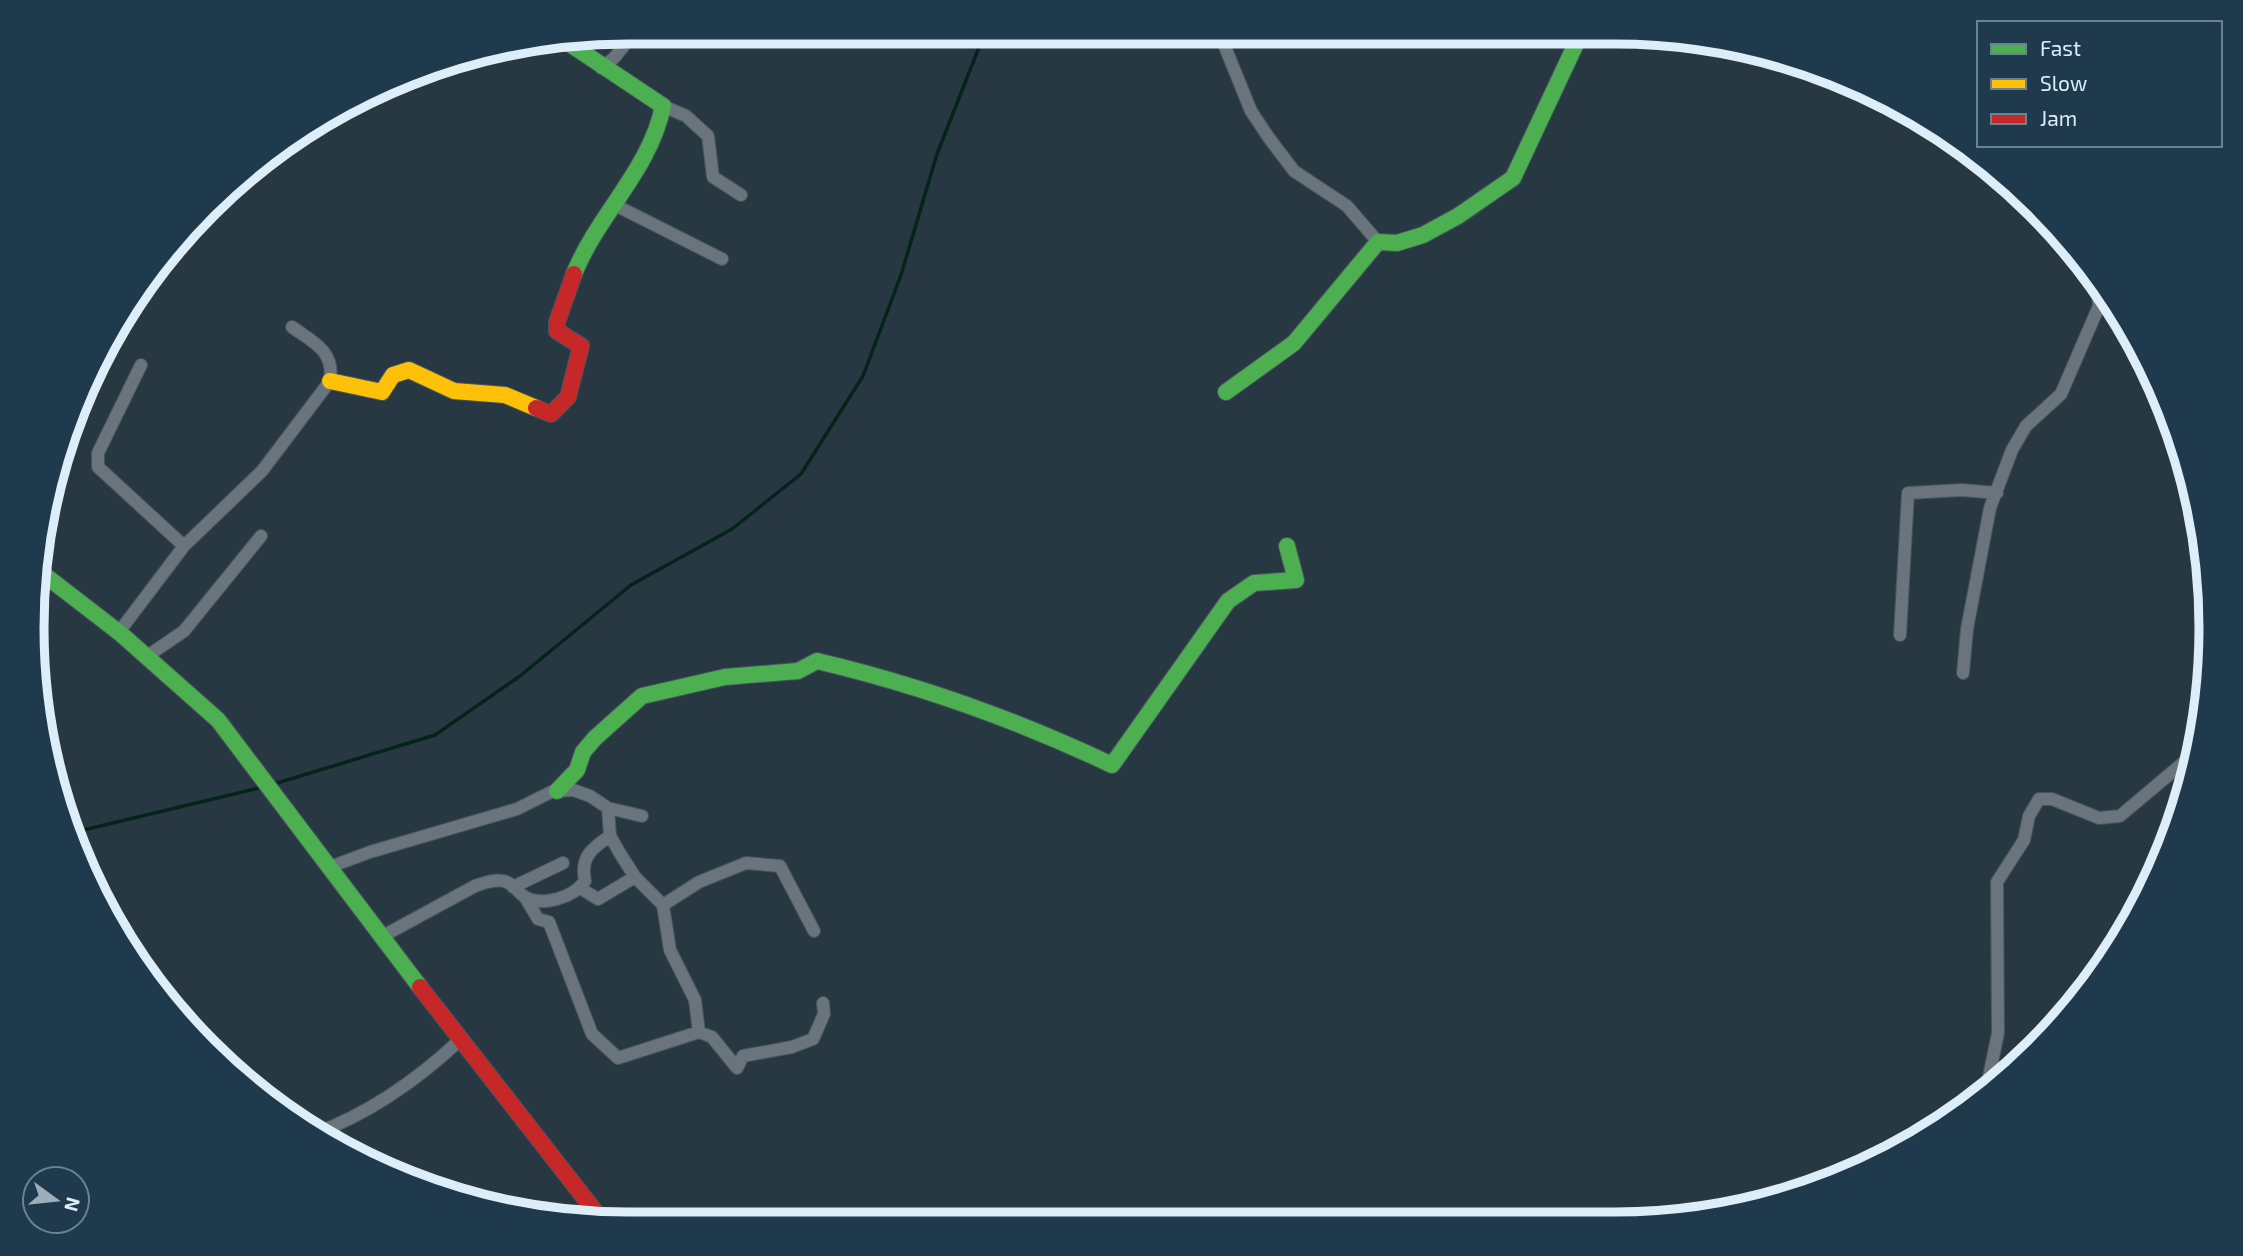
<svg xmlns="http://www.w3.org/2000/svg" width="2243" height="1256" viewBox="0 0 2243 1256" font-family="'Exo 2',sans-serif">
  <rect width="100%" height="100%" fill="#283842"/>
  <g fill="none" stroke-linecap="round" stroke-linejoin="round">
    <path stroke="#04241b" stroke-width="3.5" d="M274,784L435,735L520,676L631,585L732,529L801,474L863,376L901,275L937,154L985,32
      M71,833L263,787"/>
    <defs>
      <path id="street" d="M1219,32L1251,111L1269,138L1294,171L1347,206L1378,242
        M601,68L614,58L635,32
        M663,106L686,116L708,136L713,177L741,195
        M613,204L722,259
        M141,365L98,453V467L184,546
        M119,632L184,546L262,471L330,381C335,351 313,342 292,327
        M1900,635L1908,493L1962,490L1997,493
        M146,657L184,631L261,536
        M1963,673L1967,629L1990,508L2012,450L2026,426L2061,394L2099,306L2098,294L2075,251
        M608,808L610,836L621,855L635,877L663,905L670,950L695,1000L699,1032
        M330,867L370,852L517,809L553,791L573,790L590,796L608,808L642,816
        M513,887L563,863
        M580,888L598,899L635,877
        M525,897L538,919L549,922L592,1034L618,1058L699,1032L712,1037L737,1068L743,1056L792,1047L813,1039L824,1014L823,1003
        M663,905L699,882L746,863L780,866L814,931
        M381,937L475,886C484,883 494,879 503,881C512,882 517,892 525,897C544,907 574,897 585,881C580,857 592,848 610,836
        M1986,1091L1998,1033L1997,882L2024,840L2029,816L2039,799H2052L2099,818L2120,816L2196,752
        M316,1133C371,1113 417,1080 460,1040
        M1684,1219L1702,1210"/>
      <path id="fast" d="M567,42L663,106C650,170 598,214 574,274
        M1226,392L1294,343L1378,242L1397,243L1423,235L1458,216L1513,178L1581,33
        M42,573L121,634L218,720L420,987
        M557,791L577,770L583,752L595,738L642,696L725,677L798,671L817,661C919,685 1017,720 1112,765L1228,601L1254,583L1296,580L1287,546"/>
      <path id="slow" d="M330,381L382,392L393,375L409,370L454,391L505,395L536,408"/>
      <path id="jam" d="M536,408L551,414L568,397L581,346L557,331V322L574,274
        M420,987L604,1223"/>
    </defs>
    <use href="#street" stroke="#46545d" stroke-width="14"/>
    <use href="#fast" stroke="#46545d" stroke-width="18"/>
    <use href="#slow" stroke="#46545d" stroke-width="18"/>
    <use href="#jam" stroke="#46545d" stroke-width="18"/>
    <use href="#street" stroke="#69747d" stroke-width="12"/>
    <use href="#fast" stroke="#4caf50" stroke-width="16"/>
    <use href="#slow" stroke="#ffc107" stroke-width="16"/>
    <use href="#jam" stroke="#c62828" stroke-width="16"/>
  </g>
  <path d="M0 0H2243V1256H0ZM628 44H1615A584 584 0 0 1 2199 628V628A584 584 0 0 1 1615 1212H628A584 584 0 0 1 44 628V628A584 584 0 0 1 628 44Z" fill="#1e3a4c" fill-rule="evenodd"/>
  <path fill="none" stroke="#ddeef9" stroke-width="9" d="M628 44H1615A584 584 0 0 1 2199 628V628A584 584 0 0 1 1615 1212H628A584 584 0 0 1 44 628V628A584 584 0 0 1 628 44Z"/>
  <rect x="1977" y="21" width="245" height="126" fill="#1e3a4c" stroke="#6a8291" stroke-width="2"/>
  <rect x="1991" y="44" width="35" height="10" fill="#4caf50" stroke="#6a8291" stroke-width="2"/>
  <text x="2040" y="56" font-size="21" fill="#ddeef9">Fast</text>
  <rect x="1991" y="79" width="35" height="10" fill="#ffc107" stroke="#6a8291" stroke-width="2"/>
  <text x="2040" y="91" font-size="21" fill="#ddeef9">Slow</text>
  <rect x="1991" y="114" width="35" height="10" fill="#c62828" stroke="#6a8291" stroke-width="2"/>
  <text x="2040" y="126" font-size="21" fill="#ddeef9">Jam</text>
  <g transform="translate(56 1200) rotate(105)"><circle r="33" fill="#1e3a4c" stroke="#6a8291" stroke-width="2"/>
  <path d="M0-5L12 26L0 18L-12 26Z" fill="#9eaeb9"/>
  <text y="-10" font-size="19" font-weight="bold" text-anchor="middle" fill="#ddeef9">N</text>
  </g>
</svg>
